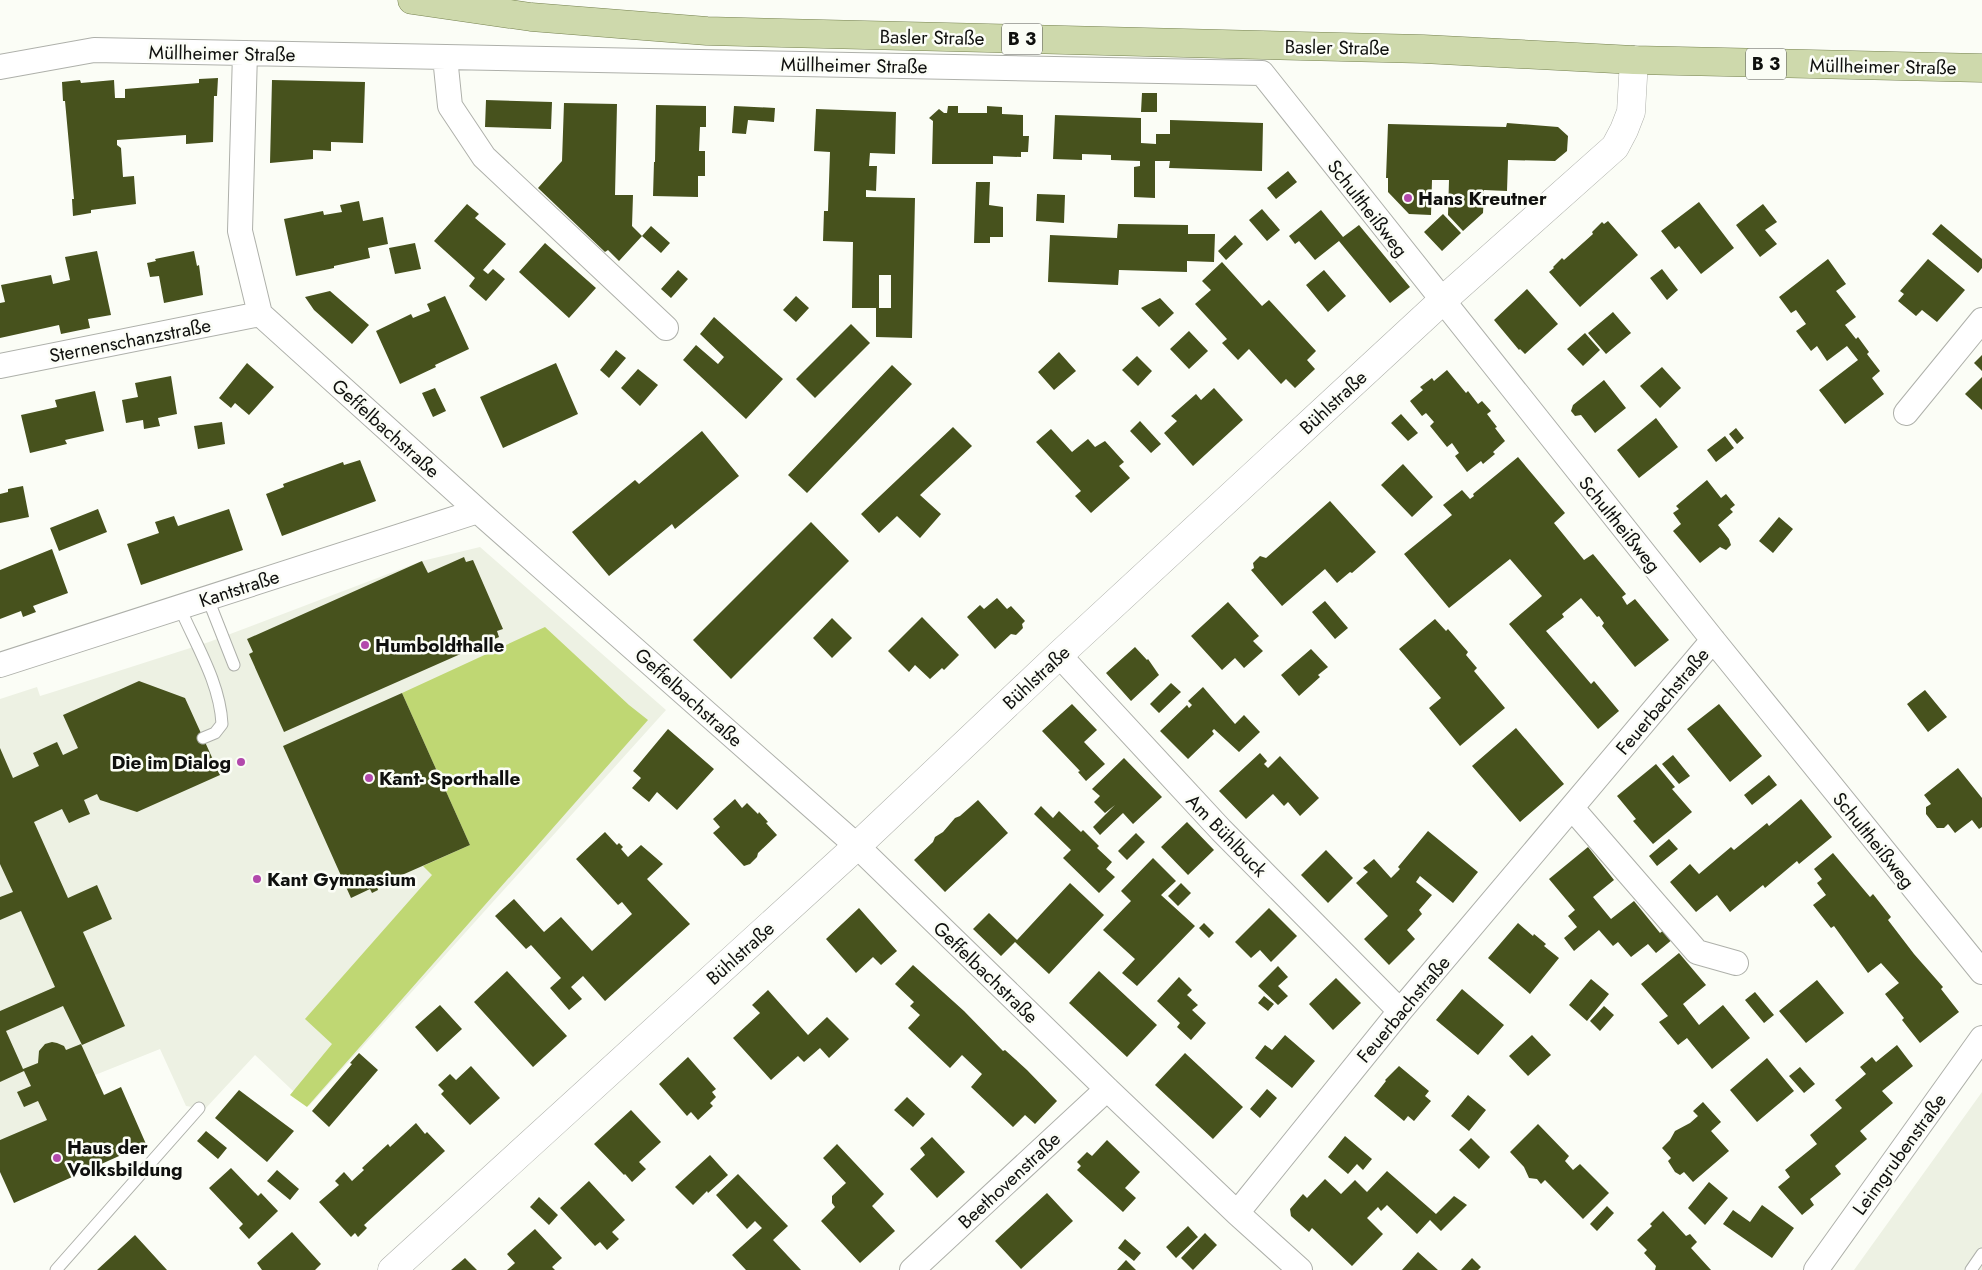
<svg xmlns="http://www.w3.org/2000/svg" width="1982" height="1270" viewBox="0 0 1982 1270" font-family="Jost,sans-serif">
  <rect width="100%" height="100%" fill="#fbfdf6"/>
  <path fill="#edf1e3" d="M480,547L666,710L309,1106L255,1055L205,1109L186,1106L160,1049L95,1075L104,1095L0,1141V699L37,687L40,696L53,692L209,642L422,561Z
    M1982,1092V1270H1854Z"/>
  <path fill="#bfd773" d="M545,627L629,705L648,720L307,1107L290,1095L332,1044L305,1019L432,875L423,866L470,845L402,693Z"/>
  <path fill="#47521d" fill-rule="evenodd" d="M218,78L217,96H214L213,142L186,144V135L117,140V145L121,148L123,177L134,176L136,204L91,210V213L73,216L72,199H74L65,101H63L62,82L80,80L81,83L114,80L115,98H125V89L199,83V79Z
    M272,80L365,82L363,143L331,142V151L313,150V159L270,163Z
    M1142,93H1157V112H1141Z
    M486,100L552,102L551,129L485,127Z
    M564,103L617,104L615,195H633L632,226L642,236L651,226L670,243L661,253L642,236L619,261L608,250L605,252L538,188L562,161Z
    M656,105L706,106V127H700L699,151H705V176H698V197L653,196L654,162H655Z
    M734,106L775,108L774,122L748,120L746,134L732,133Z
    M948,106H958V113H987V106L1002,107V114L1023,115V136H1029L1028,152H1021V157L993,156V164H932L933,121L929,118L939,109L944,113H947Z
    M816,109L896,112L895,154L870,153L869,166H877L876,191L866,190V197L915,198L912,338L876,337V308H852L853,242L823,241L824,211H828L830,152L814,151ZM879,275H891V308H879Z
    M1055,115L1141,118V143L1156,144V134H1170V120L1263,123L1262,171L1169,168L1170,161H1155V198L1134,197V167L1140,166V161L1111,160V155L1082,154V160L1053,159Z
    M1507,123L1558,127L1568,136L1567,151L1555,161L1508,160L1507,191L1484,190L1483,213L1463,231L1448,215L1449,180H1432L1431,215L1409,214L1388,192V178H1386L1388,124L1506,127Z
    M1288,171L1297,182L1276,199L1267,188Z
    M976,182H990L989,205L1003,207V237H990V243H974Z
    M1037,194L1065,195L1064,223L1036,221Z
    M359,201L363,221L383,217L388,244L368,248L370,258L334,266V268L296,276L284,219L323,211L324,215L342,212L340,205Z
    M1699,202L1734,248L1701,274L1679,246L1675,249L1661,231Z
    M467,204L479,214L475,218L506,244L483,270L488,274L493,269L505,279L486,301L469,286L475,278L434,241Z
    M1763,204L1777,222L1765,230L1777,244L1760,257L1736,225Z
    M1262,209L1280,230L1267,241L1249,220Z
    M1321,210L1343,237L1359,225L1410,287L1390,303L1339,241L1315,260L1299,241L1295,244L1289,236Z
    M1443,214L1461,233L1442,251L1424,232Z
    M1608,221L1638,255L1580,307L1549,272L1554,268L1553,267L1562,258L1564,260L1593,234L1592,232L1602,222L1604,224Z
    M1118,224L1188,225V234H1215L1214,262L1187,261V272L1119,270L1118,285L1048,282L1050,235L1117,238Z
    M1941,224L1982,259V268L1978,273L1932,234Z
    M1235,235L1243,244L1226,260L1218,251Z
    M415,243L421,269L395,274L389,248Z
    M545,243L596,288L569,318L519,272Z
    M97,251L111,315L88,319L90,328L61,334L59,325L0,338V303L5,302L1,285L51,275L53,284L70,280L65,257Z
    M194,251L197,266L199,265L203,295L164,303L159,276L150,277L147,263L156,261L155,259Z
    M1828,259L1846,284L1836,291L1856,317L1845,325L1856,339L1858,337L1869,352L1867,354L1880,371L1872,378L1884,394L1845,424L1819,390L1858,360L1847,346L1827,361L1817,346L1811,351L1796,331L1806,324L1796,310L1791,313L1779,297Z
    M1928,259L1965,290L1937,322L1922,310L1916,316L1898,301L1904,294L1900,291Z
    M1222,262L1262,306L1269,300L1316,351L1307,360L1315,369L1295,388L1286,379L1281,384L1249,349L1238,360L1222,343L1227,339L1195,304L1211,290L1202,281Z
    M1662,269L1678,290L1667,300L1650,278Z
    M678,270L688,279L671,298L661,289Z
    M1324,270L1346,296L1328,312L1306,285Z
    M1527,289L1558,324L1525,354L1520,349L1519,350L1494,320Z
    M330,291L369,325L352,344L314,310L305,297Z
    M445,296L469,349L435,365L436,367L400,384L376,331L411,314L413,318L430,311L427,304Z
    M796,296L809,308L796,322L783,310Z
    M1160,298L1174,313L1159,327L1141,308Z
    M1613,312L1631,333L1606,354L1588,333Z
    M714,317L783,379L746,419L683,360L696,345L718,364L724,357L700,334Z
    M851,324L870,343L815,398L796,379Z
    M1189,331L1208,351L1189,369L1170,349Z
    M1585,333L1600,350L1583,366L1567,349Z
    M616,350L626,358L609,378L600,370Z
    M1059,352L1076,371L1054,390L1038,372Z
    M1982,355V371L1974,363Z
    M1137,356L1152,371L1138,386L1122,370Z
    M247,363L274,387L249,415L235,403L231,408L219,398Z
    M556,363L578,414L503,448L480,397Z
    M892,365L912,384L807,493L788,475Z
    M1662,367L1681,388L1660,408L1640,386Z
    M638,369L658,385L640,406L621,388Z
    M1447,370L1466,393L1468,391L1478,404L1482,401L1491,411L1487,414L1497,427L1495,428L1505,441L1493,452L1495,454L1483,464L1481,461L1467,472L1455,456L1459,453L1452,443L1447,447L1430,426L1434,422L1426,413L1422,416L1410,401L1423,390L1420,387L1432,378L1434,381Z
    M171,376L177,414L158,418L160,426L144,429L143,420L126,423L122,400L138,397L135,383Z
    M1982,377V410L1965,394Z
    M1604,380L1626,408L1595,433L1581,415L1575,416L1571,411L1573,405Z
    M435,388L446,411L433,417L422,393Z
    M1214,388L1243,420L1193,466L1164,433L1177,421L1171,416L1196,394L1201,400Z
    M95,391L104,431L65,440L67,444L30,453L21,415L57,407L55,400Z
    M1401,414L1418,433L1408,441L1391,423Z
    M1656,418L1678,447L1639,478L1617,450Z
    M1140,421L1161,444L1151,453L1130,431Z
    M222,422L225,444L198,449L194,426Z
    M953,427L972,446L920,495L941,514L920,538L897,516L879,533L861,514Z
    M1736,428L1744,438L1737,444L1729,434Z
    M1051,429L1072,452L1088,439L1095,447L1105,441L1124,462L1119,466L1130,478L1091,513L1075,496L1081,491L1036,442Z
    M702,431L739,476L675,529L672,524L609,576L572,532L635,480L639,484Z
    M1725,436L1734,448L1716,462L1707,450Z
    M1518,457L1565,513L1554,523L1584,560L1593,554L1626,594L1622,597L1627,605L1635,599L1669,640L1635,667L1602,626L1604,623L1599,616L1597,617L1581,598L1562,614L1564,617L1546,631L1591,684L1594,681L1619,711L1598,729L1509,624L1542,596L1510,559L1449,608L1404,554L1452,515L1443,505L1462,490L1470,499L1474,496L1473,494Z
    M360,460L376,501L282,536L266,494L284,487L283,484L343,462L344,465Z
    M1403,464L1433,497L1412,517L1381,485Z
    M1707,480L1721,498L1726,494L1735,505L1730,509L1733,512L1718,525L1729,539L1731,545L1726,550L1720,547L1700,563L1673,531L1681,524L1673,513L1679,509L1676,506Z
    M23,486L29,517L0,523V494L8,492V489Z
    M1330,501L1376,552L1352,573L1350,572L1337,583L1325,569L1282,606L1251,570L1254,568L1253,563L1260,556L1266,558Z
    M98,509L107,532L59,551L50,528Z
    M229,509L243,550L141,585L127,544L159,533L155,522L174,516L178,526Z
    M1779,517L1793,529L1773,553L1759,541Z
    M811,522L849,561L731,679L693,640Z
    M52,549L68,593L33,606L36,612L23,617L21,611L0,619V570Z
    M464,557L466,562L473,560L503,629L497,631L499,637L284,732L249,654L253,652L247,639L422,561L428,573Z
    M997,598L1007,609L1011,606L1025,621L1022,624L1023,628L1016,635L1011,634L995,649L967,617L980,605L984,609Z
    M1325,601L1348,628L1335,639L1312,612Z
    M1228,602L1259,636L1253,641L1263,651L1244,668L1235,658L1222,670L1191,636Z
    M922,617L959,655L944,670L942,668L930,679L915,665L909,672L888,651Z
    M832,618L852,638L832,658L813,638Z
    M1435,619L1446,631L1448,629L1468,652L1466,655L1477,668L1474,671L1505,708L1460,746L1429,708L1441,698L1399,649Z
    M1135,647L1147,660L1148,659L1159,675L1131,701L1106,673Z
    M1311,649L1328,667L1318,675L1320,677L1299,696L1281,675Z
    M139,681L185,698L220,775L137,812L100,800L97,794L84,800L90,814L80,818L69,823L62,809L34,822L68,898L97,885L112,919L83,932L125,1026L82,1045L63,1006L6,1031L23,1069L38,1063L39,1051L45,1044L52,1042L57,1043L64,1046L66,1050L81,1044L104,1095L121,1087L146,1144L14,1203L0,1172V1140L47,1120L38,1101L24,1107L17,1092L31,1086L24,1071L0,1082V1011L55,987L21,911L0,920V897L13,892L0,864V748L13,778L39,766L33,753L57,742L63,755L78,748L63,715Z
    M1171,683L1181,692L1159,713L1150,704Z
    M1203,687L1235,724L1244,715L1260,732L1239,752L1214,729L1212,731L1214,734L1188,759L1160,731L1187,705L1189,708L1192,705L1188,701Z
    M1925,690L1947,717L1928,732L1907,704Z
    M402,693L470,845L377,886L378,890L372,893L370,889L351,898L283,746Z
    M1072,704L1097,730L1084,742L1105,764L1086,781L1078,772L1080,771L1042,731Z
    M1719,704L1762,756L1730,782L1687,729Z
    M1516,728L1564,784L1520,822L1472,766Z
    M668,729L714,769L677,810L657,792L649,802L632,788L641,778L633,771Z
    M1260,753L1267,761L1264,764L1268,768L1280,756L1319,798L1300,816L1288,802L1284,806L1273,794L1246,819L1219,791Z
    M1673,755L1690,776L1679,784L1662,764Z
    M1124,758L1162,797L1133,824L1123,813L1100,835L1093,827L1115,805L1105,813L1094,802L1100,796L1092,789Z
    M1656,764L1675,787L1672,789L1692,812L1653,844L1633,821L1636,819L1617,796Z
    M1958,768L1982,798V827L1979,829L1972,820L1955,833L1948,824L1944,828H1937L1926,814V807L1931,804L1924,795Z
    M1769,775L1777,785L1752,805L1744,795Z
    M735,799L742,808L747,803L758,814L759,812L768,822L766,823L777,835L758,853L757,857L750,864L744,866L713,833L720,827L713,819Z
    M1801,799L1832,837L1799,864L1797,861L1765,888L1763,885L1730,912L1717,895L1696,912L1670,882L1690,864L1699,874L1731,847L1734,850L1767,823L1769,826Z
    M978,800L1008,833L945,892L914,860L933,842L935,837L943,832L955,818L960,816Z
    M1041,806L1053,818L1059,811L1081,832L1083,830L1099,846L1097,848L1112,862L1106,869L1115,877L1099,893L1063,858L1071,850L1034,814Z
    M1187,822L1214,850L1188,875L1161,847Z
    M1428,831L1478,872L1453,903L1420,876L1416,882L1432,895L1419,910L1422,914L1407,930L1415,939L1389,965L1364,939L1388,916L1356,883L1368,872L1363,868L1374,859L1391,878L1400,869L1398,867Z
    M605,832L617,845L619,843L623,847L621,849L628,857L641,845L663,864L647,879L690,924L605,1001L583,976L571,987L582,999L569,1010L550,988L561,978L531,945L526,949L495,916L514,899L544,932L561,917L592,951L632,914L622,902L618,905L576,859Z
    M1136,833L1145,842L1127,860L1118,851Z
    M1669,839L1678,849L1657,866L1649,856Z
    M1588,847L1614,880L1593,897L1611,919L1634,901L1660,933L1665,929L1673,939L1656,953L1648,944L1631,957L1618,942L1613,946L1599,930L1574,951L1564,938L1577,927L1568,916L1575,910L1549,879Z
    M1326,850L1353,878L1328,903L1301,875Z
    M1833,853L1870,897L1873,894L1891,917L1888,920L1914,954L1943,987L1941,989L1959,1012L1920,1043L1902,1020L1904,1018L1885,994L1899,983L1881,963L1868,973L1834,926L1831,928L1813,905L1826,895L1817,883L1822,879L1814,869Z
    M1153,858L1176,881L1161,895L1195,926L1137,986L1122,973L1135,959L1103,930L1131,901L1121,891Z
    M1070,883L1104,915L1049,974L1015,942L1001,956L973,929L989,913L1017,940Z
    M1181,883L1191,893L1178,906L1168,896Z
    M859,908L897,951L881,965L873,957L856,973L826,939Z
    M1269,908L1297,936L1271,962L1260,950L1251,958L1235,942Z
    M1204,923L1214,933L1209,938L1199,928Z
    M1518,923L1533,936L1534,934L1546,944L1544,946L1559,958L1530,994L1488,958Z
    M1679,953L1706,985L1683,1004L1699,1025L1723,1005L1750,1038L1712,1069L1687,1038L1678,1045L1668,1033L1659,1022L1668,1016L1641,984Z
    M913,965L964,1011L1003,1051L1005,1050L1027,1070L1057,1101L1035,1124L1025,1115L1013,1127L971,1087L982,1074L962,1055L950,1068L908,1028L920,1015L910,1006L914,1002L895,984Z
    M1278,966L1288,977L1278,986L1288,996L1278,1005L1258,986Z
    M507,971L567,1036L533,1067L474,1002Z
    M1099,971L1157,1025L1127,1057L1069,1003Z
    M1179,977L1192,990L1187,995L1198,1005L1192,1010L1206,1023L1191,1040L1177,1027L1180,1023L1157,1001Z
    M1336,978L1361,1003L1333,1030L1309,1004Z
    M1591,979L1609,994L1587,1021L1569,1005Z
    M1817,980L1844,1013L1806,1043L1779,1011Z
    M1462,989L1504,1025L1478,1055L1436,1020Z
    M768,990L808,1035L827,1017L849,1039L829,1058L820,1048L804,1062L798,1056L771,1080L733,1038L760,1013L752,1005Z
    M1755,992L1774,1015L1764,1023L1745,1000Z
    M1264,996L1274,1004L1268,1011L1258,1003Z
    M440,1005L462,1029L437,1052L415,1027Z
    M1604,1006L1614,1015L1600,1031L1590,1021Z
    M1285,1035L1315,1061L1292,1088L1255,1058L1265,1045L1272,1050Z
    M1532,1035L1551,1055L1528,1076L1509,1056Z
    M1897,1045L1913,1066L1882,1091L1893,1103L1860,1131L1867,1139L1835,1166L1841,1174L1810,1199L1814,1205L1802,1215L1778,1187L1790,1177L1785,1170L1817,1144L1810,1135L1842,1108L1835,1100L1866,1074L1860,1067L1872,1057L1876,1062Z
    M359,1053L378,1070L329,1127L312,1111L352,1064L350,1063Z
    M1185,1053L1243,1107L1213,1139L1155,1085Z
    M688,1057L716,1089L712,1092L716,1097L710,1103L713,1106L698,1120L691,1112L687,1116L659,1084Z
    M1767,1058L1794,1091L1757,1122L1730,1090Z
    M471,1066L500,1098L470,1125L441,1094L444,1091L438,1085L450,1074L456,1080Z
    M1399,1066L1429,1091L1425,1096L1431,1101L1414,1121L1408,1116L1404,1121L1374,1096L1386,1081L1385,1080Z
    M1800,1067L1815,1084L1804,1093L1789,1076Z
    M1267,1089L1277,1098L1260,1118L1250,1109Z
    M239,1090L294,1131L267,1162L215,1118Z
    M1468,1095L1486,1110L1469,1131L1451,1116Z
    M907,1097L925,1114L913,1127L894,1110Z
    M1703,1102L1721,1122L1711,1131L1729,1151L1693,1182L1684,1172L1680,1175L1675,1172L1668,1161L1671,1158L1662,1148L1670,1140L1675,1131L1690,1123L1698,1116L1693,1111Z
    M631,1110L661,1142L639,1162L646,1169L632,1182L625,1174L624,1175L594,1144Z
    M416,1123L425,1134L427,1132L445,1151L364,1225L367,1228L358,1237L355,1233L351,1237L319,1202L339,1185L335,1181L344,1172L352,1181L364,1170L362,1168L388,1144L390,1147Z
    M1538,1124L1569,1156L1565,1161L1573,1170L1580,1164L1609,1193L1583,1219L1545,1180L1541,1184L1537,1179L1529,1178L1524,1167L1510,1152Z
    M206,1131L227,1148L218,1159L197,1141Z
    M1345,1136L1372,1159L1363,1170L1357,1164L1348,1174L1328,1157Z
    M932,1137L965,1172L937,1198L910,1169L925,1155L920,1148Z
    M1471,1138L1490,1157L1479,1169L1459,1150Z
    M1107,1140L1140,1172L1125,1188L1136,1198L1123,1212L1077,1170L1081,1166L1077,1162L1087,1152L1092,1156Z
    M837,1144L884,1194L872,1206L895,1231L860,1263L821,1221L835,1207L832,1203V1196L846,1183L823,1158Z
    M710,1155L728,1175L708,1193L707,1191L693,1205L675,1187Z
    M231,1168L258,1196L261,1193L278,1211L249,1239L239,1228L243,1224L209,1188Z
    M277,1170L299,1189L290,1200L267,1181Z
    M1387,1171L1436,1214L1454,1196L1467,1205L1441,1231L1430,1220L1417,1234L1387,1205L1381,1211L1378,1207L1367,1218L1383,1234L1352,1266L1312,1228L1309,1232L1291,1216L1290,1209L1303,1194L1307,1198L1325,1179L1341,1194L1355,1180L1367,1192Z
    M738,1174L788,1226L773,1240L801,1270H746L732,1255L762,1228L755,1221L747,1229L716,1195Z
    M589,1181L625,1220L612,1232L619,1239L607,1250L600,1242L595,1246L560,1208Z
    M1709,1182L1728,1198L1705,1225L1688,1208Z
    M1047,1193L1073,1221L1021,1269L995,1241Z
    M539,1197L558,1215L549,1225L530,1207Z
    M1762,1205L1794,1228L1772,1258L1723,1224L1733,1210L1750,1222Z
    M1607,1206L1614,1213L1597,1231L1590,1224Z
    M1663,1211L1686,1236L1690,1234L1697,1242L1691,1248L1711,1270H1655L1656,1266L1644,1253L1647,1250L1637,1240L1652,1226L1650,1224Z
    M1188,1226L1198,1237L1176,1258L1166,1247Z
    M535,1229L562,1258L552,1267L555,1270H507L515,1263L507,1254Z
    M292,1232L321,1264L315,1270H262L257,1263Z
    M1205,1233L1217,1245L1193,1270L1181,1258Z
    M135,1235L167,1270H97Z
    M1125,1239L1141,1253L1134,1261L1118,1248Z
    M1418,1252L1438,1270H1402Z
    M465,1258L477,1270H451Z
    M1472,1258L1481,1267L1478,1270H1461Z
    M1126,1260L1136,1270H1117Z"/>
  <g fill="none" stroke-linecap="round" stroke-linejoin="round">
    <defs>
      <path id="service" d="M208,599L234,665
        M180,608C196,645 220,683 222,724L215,733L203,738
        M56,1270L199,1108
        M1971,1270L1982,1254"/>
      <path id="minor" d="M245,53L240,231L260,314L478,511L857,846L1107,1089L1237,1213L1300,1270
        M445,57L450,106L484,157L666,328
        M0,67L94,50L1262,73L1713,640L1982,972
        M0,366L260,314
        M1906,413L1982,320
        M1059,655L1221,830L1400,1011
        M0,665L478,511
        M1572,808L1697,952L1736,963
        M1237,1213L1400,1011L1713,640
        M912,1270L1107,1089
        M1816,1270L1982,1038"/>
      <path id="tertiary" d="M392,1270L857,846L1059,655L1442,301L1615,147L1624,130L1631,112L1634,60"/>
      <path id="primary" d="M412,0L531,17L707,31L1423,49L1634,60L1982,68"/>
    </defs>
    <use href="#service" stroke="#aeb0aa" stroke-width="13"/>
    <use href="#minor" stroke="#aeb0aa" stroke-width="26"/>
    <use href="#tertiary" stroke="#aeb0aa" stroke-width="29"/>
    <use href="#primary" stroke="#768250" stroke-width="29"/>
    <use href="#service" stroke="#fff" stroke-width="11"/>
    <use href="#minor" stroke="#fff" stroke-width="24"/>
    <use href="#tertiary" stroke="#fff" stroke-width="28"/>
    <use href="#primary" stroke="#ced9ac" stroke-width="28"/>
  </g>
  <g fill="#b249ac" stroke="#fbfdf6" stroke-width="2">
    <circle cx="1408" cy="198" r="5"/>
    <circle cx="365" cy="645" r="5"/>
    <circle cx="241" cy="762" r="5"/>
    <circle cx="369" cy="778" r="5"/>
    <circle cx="257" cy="879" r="5"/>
    <circle cx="57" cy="1158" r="5"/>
  </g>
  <g text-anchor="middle" stroke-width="5" stroke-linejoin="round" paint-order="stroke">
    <g fill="#fbfdf6" stroke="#565754" stroke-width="1">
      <rect x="1002" y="23.5" width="40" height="31" rx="4"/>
      <rect x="1746" y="48.5" width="40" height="31" rx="4"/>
    </g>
    <g font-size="18" font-weight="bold" fill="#0f100e">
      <text x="1022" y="45">B 3</text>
      <text x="1766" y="70">B 3</text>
    </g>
    <g font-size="19" fill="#0f100e" stroke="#fbfdf6">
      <text transform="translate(932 37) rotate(1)" y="7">Basler Straße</text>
      <text transform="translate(1337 47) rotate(1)" y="7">Basler Straße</text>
      <text transform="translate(222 53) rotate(1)" y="7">Müllheimer Straße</text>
      <text transform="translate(854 65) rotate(1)" y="7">Müllheimer Straße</text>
      <text transform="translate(1883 66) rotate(1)" y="7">Müllheimer Straße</text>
      <text transform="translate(1368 208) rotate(52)" y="7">Schultheißweg</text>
      <text transform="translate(130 340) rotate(-11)" y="7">Sternenschanzstraße</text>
      <text transform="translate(1333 402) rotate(-43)" y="7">Bühlstraße</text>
      <text transform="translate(386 428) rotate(42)" y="7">Geffelbachstraße</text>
      <text transform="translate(1620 524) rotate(51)" y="7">Schultheißweg</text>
      <text transform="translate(239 588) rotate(-18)" y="7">Kantstraße</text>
      <text transform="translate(1036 677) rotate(-43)" y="7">Bühlstraße</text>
      <text transform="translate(689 697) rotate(42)" y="7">Geffelbachstraße</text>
      <text transform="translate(1662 701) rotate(-50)" y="7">Feuerbachstraße</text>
      <text transform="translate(1227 835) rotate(46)" y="7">Am Bühlbuck</text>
      <text transform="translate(1874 840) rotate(51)" y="7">Schultheißweg</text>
      <text transform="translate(740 953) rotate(-42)" y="7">Bühlstraße</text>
      <text transform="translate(986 972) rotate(44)" y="7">Geffelbachstraße</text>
      <text transform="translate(1403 1009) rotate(-50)" y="7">Feuerbachstraße</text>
      <text transform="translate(1899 1154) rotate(-54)" y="7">Leimgrubenstraße</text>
      <text transform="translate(1009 1180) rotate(-43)" y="7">Beethovenstraße</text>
    </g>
    <g font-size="19" font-weight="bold" fill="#0f100e" stroke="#fbfdf6" text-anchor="start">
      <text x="1418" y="205">Hans Kreutner</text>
      <text x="375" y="652">Humboldthalle</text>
      <text x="231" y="769" text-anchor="end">Die im Dialog</text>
      <text x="379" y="785">Kant- Sporthalle</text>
      <text x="267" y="886">Kant Gymnasium</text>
      <text x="67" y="1154">Haus der<tspan x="67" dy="22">Volksbildung</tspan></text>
    </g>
  </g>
</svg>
